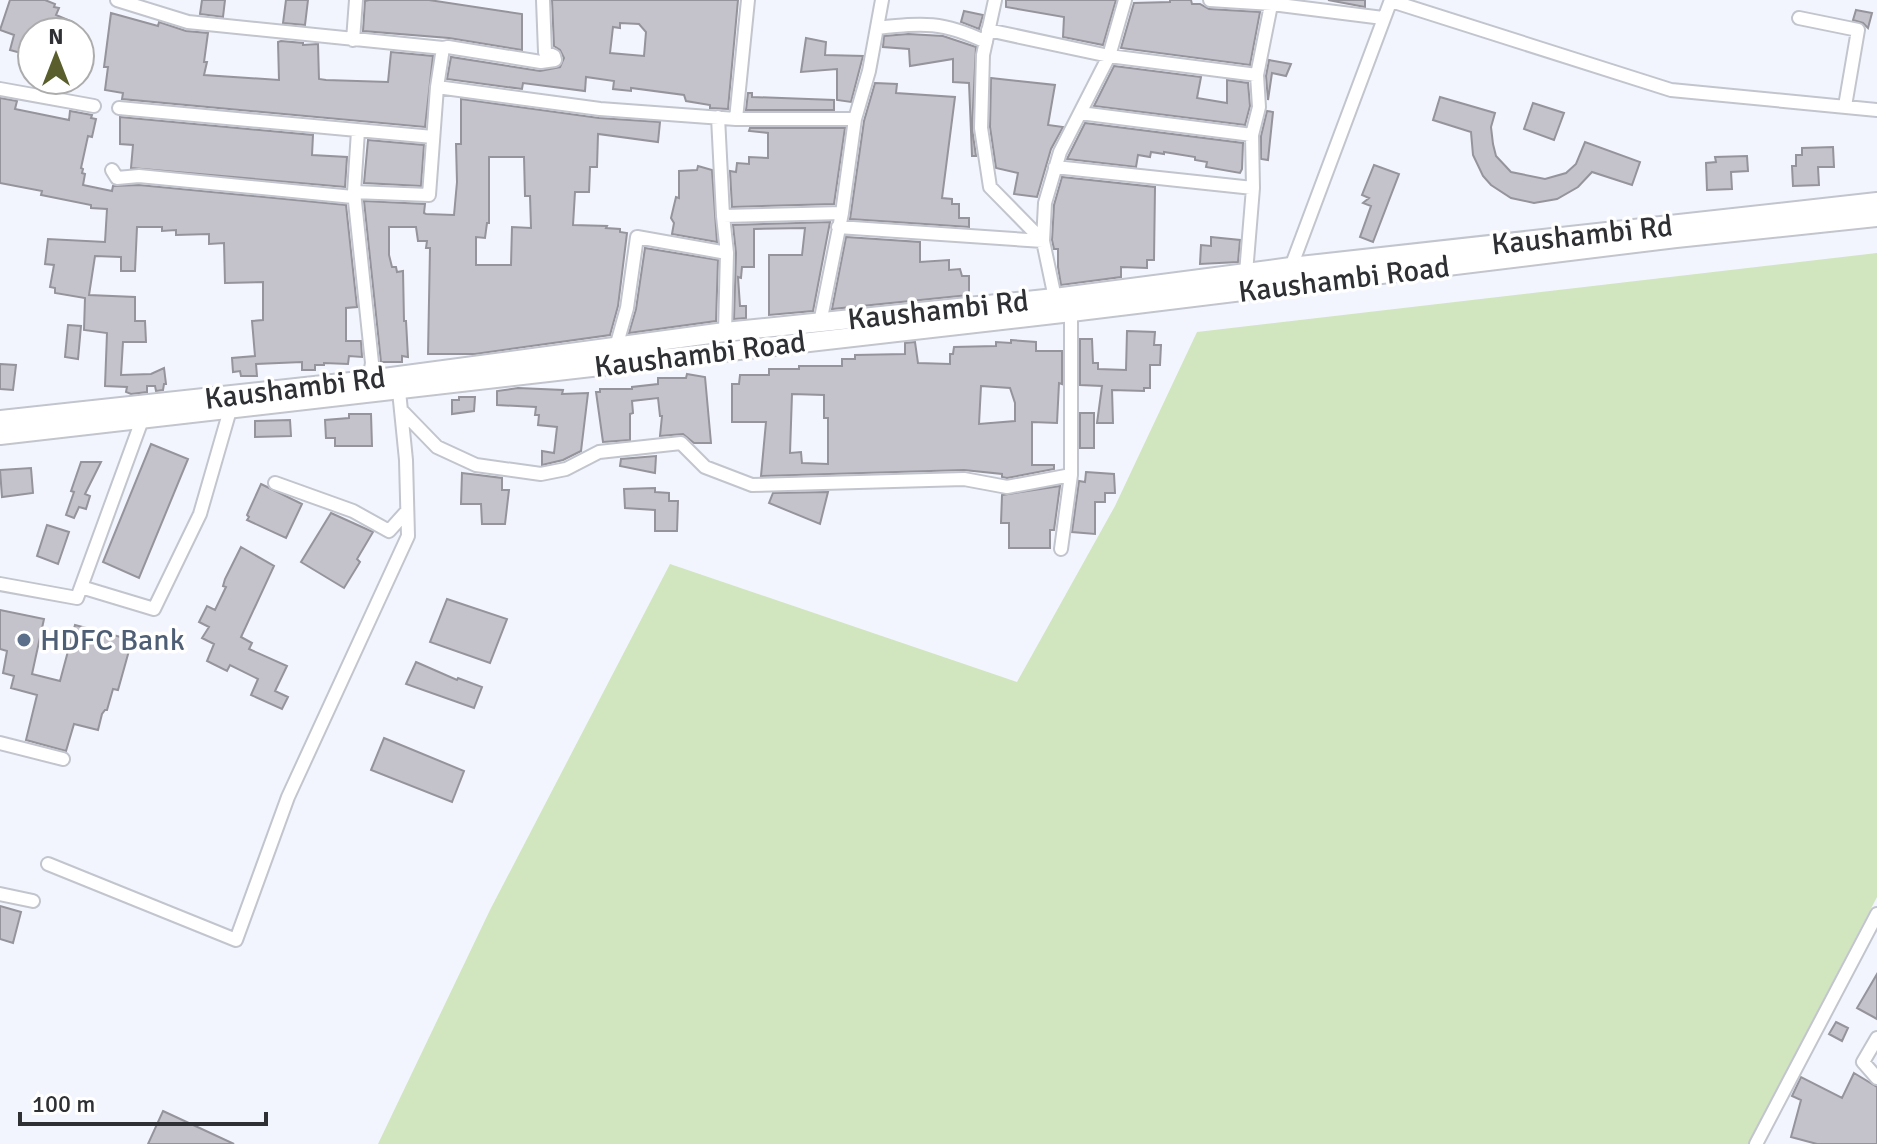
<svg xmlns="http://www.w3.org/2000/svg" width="1877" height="1144" viewBox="0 0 1877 1144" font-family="Signika,sans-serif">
  <rect width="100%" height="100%" fill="#f2f5fd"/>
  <path fill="#d1e5bf" d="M1877,253V897L1748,1144H378L490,910L670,564L1017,682L1115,506L1197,332Z"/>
  <path fill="#c4c2cb" stroke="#95939b" stroke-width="2" fill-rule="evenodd" d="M10,0H45L55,4L54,7L59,8L56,15L73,22L69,32H32V56L10,50L14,35L0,30Z
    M202,0H225L223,17L200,14Z
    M286,0H308L305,25L283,23Z
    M369,0H429L522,14V50L449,38L363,31L365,1Z
    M552,0H738L728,109L710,108V105L686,101L684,95L631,88V91L613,89L614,81L586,77L585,91L523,83L522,89L447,79L451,57L540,71L560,67L564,58L560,50L554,46ZM620,23L639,24L646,32L644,56L610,53L613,27L620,28Z
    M1006,0H1116L1103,45L1063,37L1064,17L1006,7Z
    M1170,0H1191L1192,4H1200L1209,9L1260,12L1250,65L1121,48L1134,3L1170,2Z
    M1328,0H1365V7Z
    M1856,10L1872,13L1868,28L1863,23L1853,20Z
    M964,11L983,15L979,29L961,22Z
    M111,13L158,26L159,22L186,31L208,33L204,62H207L204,75L279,80L278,42L281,41L303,43V45L318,44L319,79L326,80L388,82L391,52L433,56L425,127L122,99L123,93L105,90L108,67H104Z
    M908,34L943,36L976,47L972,128L976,156H972L969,83L953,82V59L910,66L909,49L883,47L884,36Z
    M806,38L826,42L825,55L863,56L851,102L837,100V69L801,72Z
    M1269,60L1291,64L1286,76L1272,73L1268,100L1266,76Z
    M1114,66L1201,77L1197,98L1227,103V80L1248,83L1250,106L1245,125L1094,106Z
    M991,78L1055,85L1048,125L1063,127L1051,149L1037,197L1014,194L1018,173L996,168L990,127Z
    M875,83L897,84L896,93L955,97L942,198L952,199V204H959V218H969V227L850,219L864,121Z
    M748,93H752V97L834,100V110H746Z
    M1440,97L1495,113L1491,127L1493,144L1496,156L1511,172L1545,179L1566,173L1576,164L1585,142L1640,162L1632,185L1592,172L1578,187L1557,199L1534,203L1511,198L1491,185L1483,176L1473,155L1471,132L1433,120Z
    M0,98L17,101L15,109L69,120L70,111L92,115L91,118L96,119L92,137L88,136L81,168L83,169L82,173L85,174L83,185L112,191L113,186L139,185L346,205L357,307L346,308V341H361L362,357L349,356L348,364L324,363V365H315V370H302V362L256,364L257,376H241L240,371L233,372L232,358L255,356L252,321L263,320V282L225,283L224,243L209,244V234L176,235V230L162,231V227H137L135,271H121V257L95,256L89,295L135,297V321H145L146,342H123L121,375L151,374L164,368L166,384H164L163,390L156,391L155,386H147V392L131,394L126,392L127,387L105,386L107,333L84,330L85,298L55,293V288L50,287L54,265L45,264L48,239L105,242L107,209L91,208V205L41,195L42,191L0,183Z
    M461,99L599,118L660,122L658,142L598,134L597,167H590L589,192H575L573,225L607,226L606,228L620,229V232L627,233L618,306L610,335L475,354H428L430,248H426L427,241H418L416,227H389V255L392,267H396L397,272L403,271L404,321H406L408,357L402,356V362H381L364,201L425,204L424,213L426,214L454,215L457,182L456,144H461ZM489,157H524L525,196H530L531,228L512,227L511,265H476V237L485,238L487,223H489Z
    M1533,103L1564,113L1554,140L1524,129Z
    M1267,111L1273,112L1268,160L1261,159V136Z
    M120,117L313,135L312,155L347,157L345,187L131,168L133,145L120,144Z
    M1085,123L1243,143L1242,169L1240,173L1206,167L1207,162L1195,160V157L1164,152V154L1151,152L1150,157L1138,155L1136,167L1067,159Z
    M750,128H845L834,204L732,207L730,171L736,172L737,163L749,164V157L768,158V133L749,131Z
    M368,140L424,145L421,186L364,183Z
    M1833,147L1834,167H1818L1819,185L1793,186L1792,166H1796V155H1802V148Z
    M1747,156L1748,171L1731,172L1732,189L1707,190L1706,163L1716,162L1715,157Z
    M1374,165L1399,174L1373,242L1360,237L1371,206L1363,203L1369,198L1362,195Z
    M698,166L712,170L717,242L672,234L674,223L671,218L676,197L679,198V171L697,170Z
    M1062,177L1155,187L1154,260H1147V268L1121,267V277L1061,285L1058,267V249H1054L1052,240L1054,205Z
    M830,222L813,311L769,315V255H802L805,228L754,229V267H742L741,278L738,277L740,306H746V318L734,319L736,253L733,225Z
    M846,237L920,242V262L949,260V270L960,269L962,276H969V295L832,309Z
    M1211,237L1240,240L1238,262L1200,264L1201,245L1211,246Z
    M645,248L718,260L716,321L629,333L636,309Z
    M68,325L81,326L78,359L65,357Z
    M1127,331L1155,332L1154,345H1161L1160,365H1150V388H1144V391L1112,390L1113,423H1097L1102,386L1080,385V339H1092L1093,363H1098V369L1126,370Z
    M1011,340L1036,342V351H1062V384L1059,383L1057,423L1032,422V465H1054V469L1007,478L1002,477V474L964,470L761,476L766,422H732V384H739L740,375H769V369H799V366H842V359H855V355L905,354V343L915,342L918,363L950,364V354H953L954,347L996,346V342L1011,343ZM981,386L1010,388L1015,403V421L979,424ZM792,394L824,395V418H828V464L802,463L801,452L790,453Z
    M0,364L16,365L13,390L0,389Z
    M687,374L705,377L711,443H694L683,434L660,436L662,416H660L658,398L632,401L633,413L630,414V440L603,442L596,392H600V389H632V387L658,384V378H686Z
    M518,388L563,390L562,394L588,393L581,451L563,460L542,465V451L554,453L557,427L538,425L539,415H535L536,407L497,405V391Z
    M459,397H475L474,411L452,414V400H459Z
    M1080,413H1094V448H1080Z
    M349,414H371L372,446H335V438H326L325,420L349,418Z
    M290,420L291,436L255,437V421Z
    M151,444L188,459L139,578L103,562Z
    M656,456L655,473L620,466L621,459Z
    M81,462H101L85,494L90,496L86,509L79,507L74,518L66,515L74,492L71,491Z
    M31,468L33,493L2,497L0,470Z
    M1086,472L1114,474L1115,493H1105V502H1095V534L1072,532L1079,481L1085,482Z
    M462,473L502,478V490H509L505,524H482L481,504H461Z
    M261,484L302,504L286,538L247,520L249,517L247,515Z
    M1060,486L1054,530H1050V548H1009V523H1001L1002,495Z
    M655,488V492L669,493V501H678L677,531H655V510L625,508L624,489Z
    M828,492L820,524L769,503L773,493Z
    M331,513L373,532L357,559L360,562L344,588L301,562Z
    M47,525L69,532L58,564L37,556Z
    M241,547L274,566L241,637L252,643L249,649L287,666L275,691L288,697L282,709L251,695L258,679L230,665L227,671L207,661L214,644L202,638L209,627L199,622L207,606L215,610L226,587L223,586L225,579Z
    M447,599L507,619L490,663L430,642Z
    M0,610L44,619L32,674L60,681L75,625L132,640L118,690L113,689L107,710H105L102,714L98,730L74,724L66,751L26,740L37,695L11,688L14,676L3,673L7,651L0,649Z
    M416,662L457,680L458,678L482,687L474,708L406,684Z
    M384,738L464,771L452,802L371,770Z
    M0,906L21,912L13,943L0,939Z
    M1877,974V1019L1857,1008Z
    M1836,1022L1848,1028L1842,1041L1829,1034Z
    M1854,1073L1877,1087V1144H1817L1791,1137L1801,1100L1792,1096L1801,1077L1842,1098Z
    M163,1111L234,1144H148Z"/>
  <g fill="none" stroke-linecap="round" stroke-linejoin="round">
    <defs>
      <path id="minor" d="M117,0L188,22L443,48L448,47L541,62L555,60L554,56L545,52L543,0
        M995,0L983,55L981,128L990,187L1043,241
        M1210,0L1272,4L1383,18
        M1391,1L1671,90L1877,110
        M1799,18L1858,30L1845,106
        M877,28C924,23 942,21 986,42
        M988,30L1109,56L1257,75
        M353,40L356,0
        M437,87L600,109L736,119H855L869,71L882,0
        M0,89L94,106
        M119,108L433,137
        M1080,113L1252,135
        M718,117L723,216L727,253L725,332
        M736,119L748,0
        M358,131L354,192L372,363L369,380
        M1055,167L1253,188
        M112,170L117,178L139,176L353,197L354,192L429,195L437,87L443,48
        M723,216L842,213
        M838,227L1043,241
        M1291,267L1391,0
        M1246,273L1253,188L1252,135L1259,107L1257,75L1272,0
        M1055,298L1043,241L1045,203L1060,152L1109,56L1125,0
        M820,323L842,213L855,119
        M616,347L627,308L637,237L727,253
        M403,412L437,447L476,465L541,474L566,469L599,452L681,443L705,467L752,485L964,479L1007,487L1071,475
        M275,483L353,511L389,531L407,511
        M1061,549L1071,475V312
        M0,584L77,598L142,420
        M81,587L154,609L200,514L230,410
        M0,743L63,759
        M48,864L236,940L288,797L408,536L406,460L399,391
        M0,894L33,901
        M1877,1038L1863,1062L1877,1078
        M1756,1144L1877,914"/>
      <path id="secondary" d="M0,420L369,380L725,332L1055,298L1291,267L1877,202
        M0,435L1071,312L1676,238L1877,217"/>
    </defs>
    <use href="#minor" stroke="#c2c5cd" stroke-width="16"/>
    <use href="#secondary" stroke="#c2c5cd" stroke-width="22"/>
    <use href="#minor" stroke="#fff" stroke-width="12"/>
    <use href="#secondary" stroke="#fff" stroke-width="18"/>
  </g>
  <circle fill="#5c6f8a" stroke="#fff" stroke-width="3" cx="24" cy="640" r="8"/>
  <g text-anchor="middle" stroke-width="7" stroke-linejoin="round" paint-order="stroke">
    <g font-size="30" fill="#2f3033" stroke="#fff">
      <text transform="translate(1582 235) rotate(-6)" y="10">Kaushambi Rd</text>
      <text transform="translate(1344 279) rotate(-7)" y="10">Kaushambi Road</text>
      <text transform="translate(938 310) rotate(-6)" y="10">Kaushambi Rd</text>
      <text transform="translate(700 354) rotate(-7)" y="10">Kaushambi Road</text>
      <text transform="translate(295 388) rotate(-7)" y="10">Kaushambi Rd</text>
    </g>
    <g font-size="30" fill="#4e5e75" stroke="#fff" text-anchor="start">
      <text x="40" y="650">HDFC Bank</text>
    </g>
  </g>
  <g transform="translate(56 56)"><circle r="38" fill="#ffffff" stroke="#acacad" stroke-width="2"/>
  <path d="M0-6L14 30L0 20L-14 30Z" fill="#595e2c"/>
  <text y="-12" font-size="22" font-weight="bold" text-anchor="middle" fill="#2f3033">N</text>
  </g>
  <path d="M20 1112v12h246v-12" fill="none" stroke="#2f3033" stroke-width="4"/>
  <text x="32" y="1112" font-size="24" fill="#2f3033" stroke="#ffffff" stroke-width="6" paint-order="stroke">100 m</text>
</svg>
